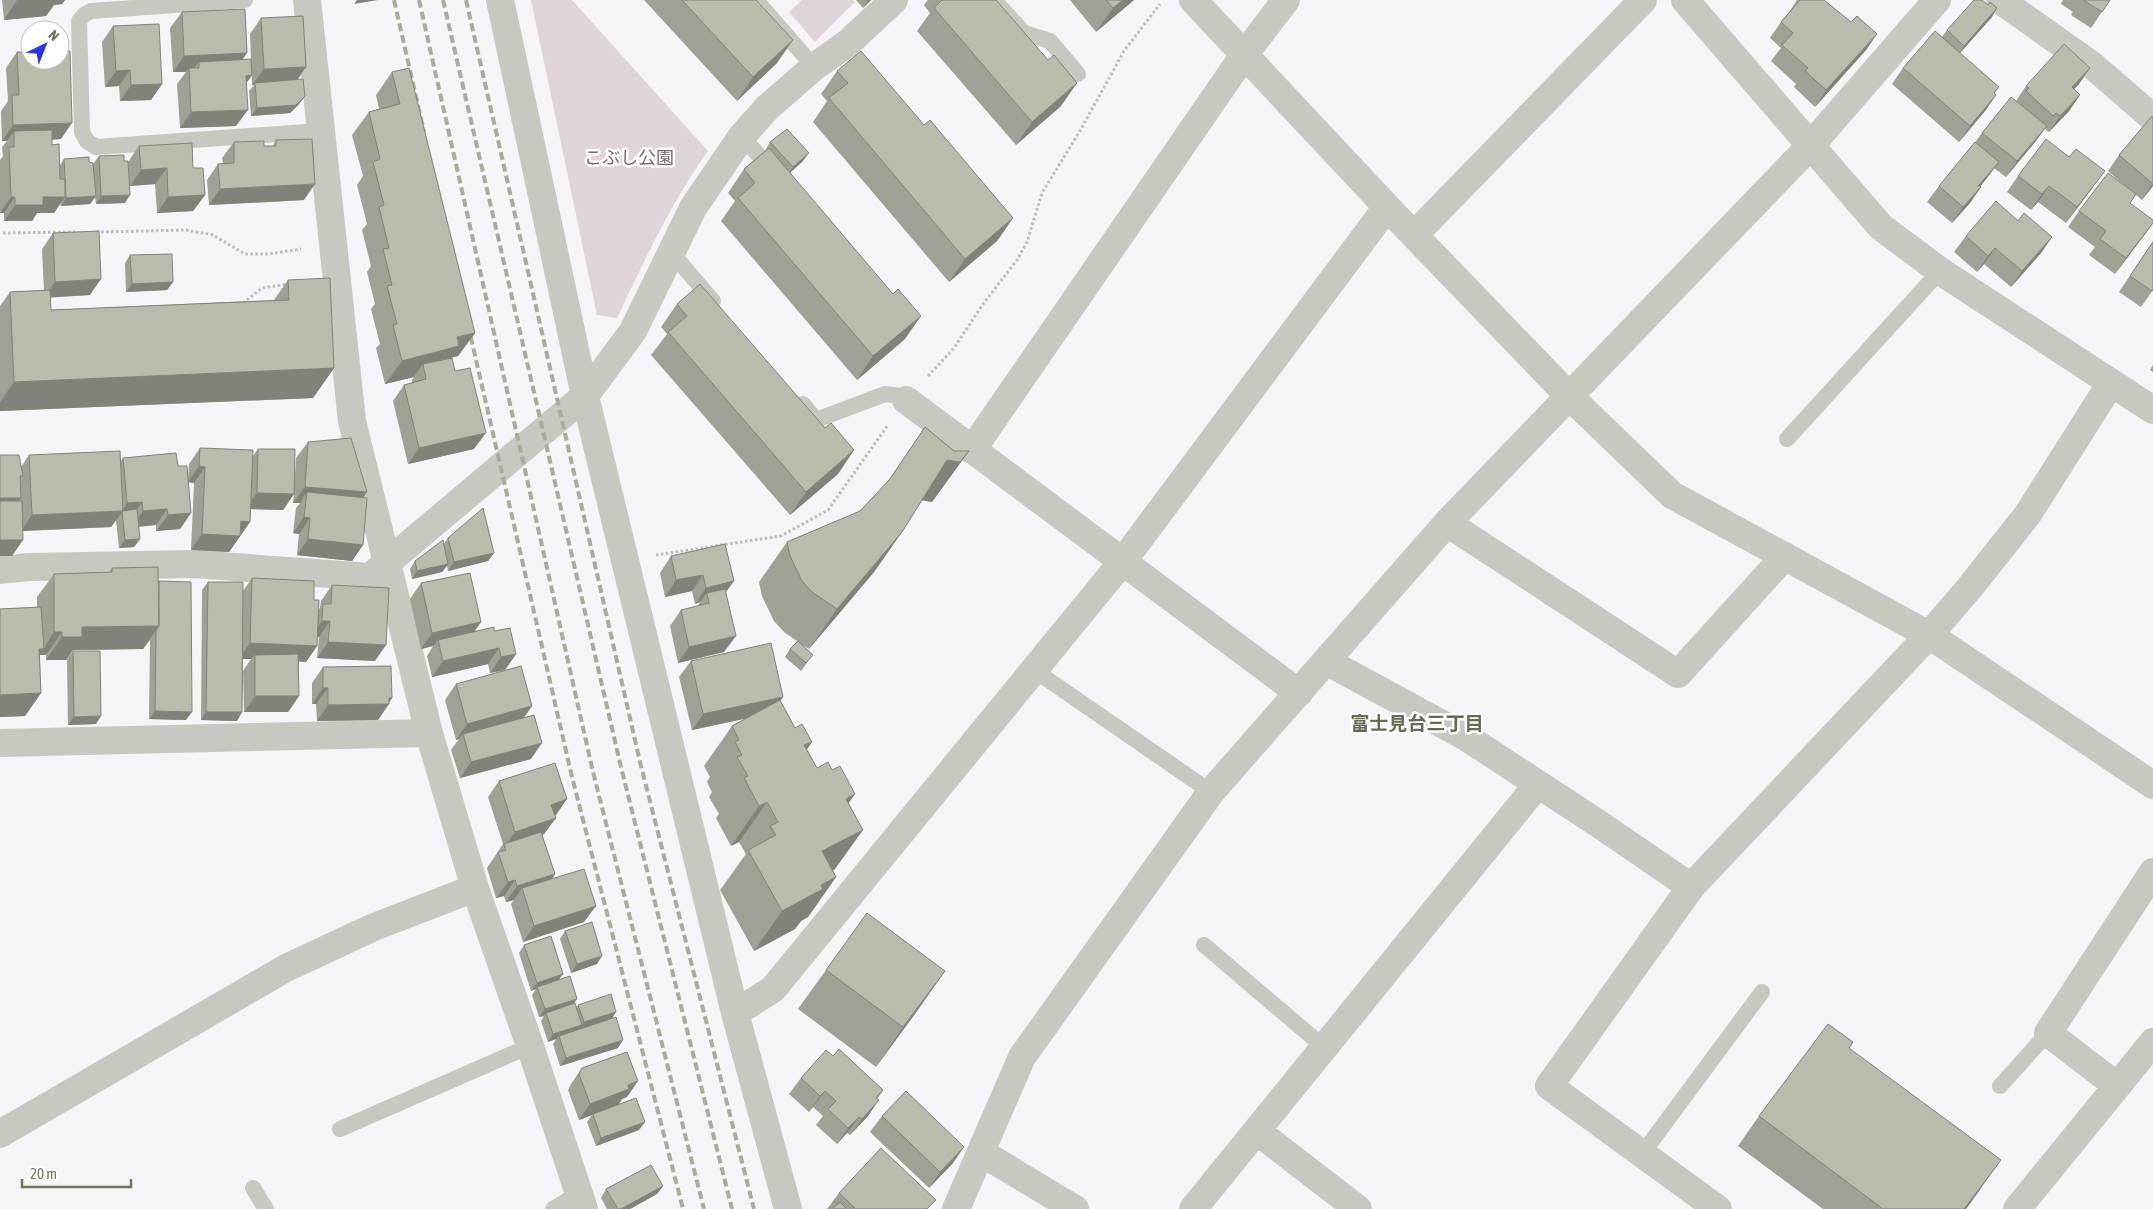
<svg xmlns="http://www.w3.org/2000/svg" width="2153" height="1209" viewBox="0 0 2153 1209" font-family="'Asap Condensed','Noto Sans JP',sans-serif">
  <rect width="100%" height="100%" fill="#f6f4f7"/>
  <path fill="#ded5dc" d="M531,0H572L708,151C671,203 644,261 617,318L597,315Z
    M802,0H853L855,2L815,42L789,12Z"/>
  <g fill="none" stroke-linecap="round" stroke-linejoin="round">
    <path stroke="#bdbeb8" stroke-width="3" stroke-dasharray="2.5 2.5" stroke-linecap="butt" d="M96,232L186,230L213,235L245,254H268L301,249
      M3,233L75,232
      M243,303L262,288L289,284
      M928,376L954,348L983,304L1017,260L1027,242L1042,193L1081,129L1124,51L1160,4
      M656,555L781,536L828,510L888,425"/>
    <path stroke="#c7c8c0" stroke-width="16" d="M245,0L91,11L84,15L79,21L82,132L87,141L96,147L320,131
      M756,0L814,67
      M994,0L1024,33L1050,41L1078,74
      M742,136L773,172
      M671,252L713,301
      M803,404L816,420L885,394L900,396L906,400
      M1787,439L1940,271
      M1034,670L1211,792
      M1204,945L1325,1048
      M2000,1086L2048,1033
      M340,1129L530,1046
      M1642,1154L1762,992
      M253,1188L266,1209
      M553,1209L579,1193"/>
    <path stroke="#c7c8c0" stroke-width="28" d="M307,0L352,421L429,733L475,888L530,1046L584,1209
      M500,0L585,396L735,1013L788,1209
      M1193,0L1387,207L1569,396L1672,495L1929,635L2153,785
      M1685,0L1881,227L1940,271L2153,410
      M2000,0L2093,66L2153,118
      M1414,235L1643,0
      M906,400L1299,693
      M972,450L1244,55L1286,0
      M1447,523L1678,674L1785,556
      M0,570L29,567L194,564L370,577L585,396L633,331L693,208L742,136L767,108L814,67L848,43L894,0
      M1326,661L1466,737L1596,822L1691,887
      M0,743L429,733
      M735,1013L773,989L1123,561L1387,207
      M2117,1086L2048,1033L2153,872
      M1258,1132L1358,1209
      M0,1134L286,968L374,927L475,888
      M982,1153L1075,1209
      M956,1209L1022,1057L1211,792L1447,523L1811,145L1937,0
      M1193,1209L1538,784
      M1718,1209L1549,1086L1691,887L1929,635L1971,586L2028,514L2111,383
      M2017,1209L2153,1042"/>
    <path stroke="#a9ab9d" stroke-width="4" stroke-dasharray="8 4" stroke-linecap="butt" d="M394,0L424,132
      M419,0L593,772L704,1209
      M443,0L621,767L732,1209
      M466,0L640,762L754,1209
      M468,325L572,777L683,1209"/>
  </g>
  <path fill="#a0a095" d="M2,0H65L62,4L54,5L46,16L4,20Z
    M644,0H756L777,63L737,101Z
    M856,0H871L863,8Z
    M928,0H996L1061,106L1016,145L917,31L930,13L924,5Z
    M1070,0H1134L1096,32Z
    M1797,0H1824L1851,22L1877,34L1866,50L1815,107L1794,87L1796,84L1771,61L1781,48L1770,38L1781,22L1788,14Z
    M2063,0H2110L2091,28L2071,15L2073,12L2061,4Z
    M182,12L243,60L252,75L246,83L236,126L180,128L177,84L186,72H173L170,28Z
    M1992,17L1960,53L1996,95L1985,111L1959,142L1892,84L1903,68L1942,37L1947,30Z
    M261,18L306,67L298,79L305,96L299,104L290,113L251,116L249,91L254,85H252L250,34Z
    M113,26L162,84L151,100L120,101L119,86L105,87L102,42Z
    M17,52L61,139L52,140V145L60,165L64,159L89,162L93,164L99,156L128,162L139,146L193,168L205,195L193,211L157,213L155,184L130,186L125,203L96,204L95,197L90,204L61,206L60,203L54,213H37L32,221H4V213H0V160L3,156L2,147L7,141H2L1,111L8,101L6,68Z
    M837,71L924,125L1013,218L997,241L949,282L813,122L827,101L821,94Z
    M392,72L475,333L458,356L451,358L474,449L408,464L393,401L404,385L412,383V380L414,377L385,384L376,348L380,344L371,309L375,304L367,272L371,266L362,230L367,224L357,185L363,176L352,135L369,112L379,109L376,95Z
    M2079,84L2074,89L2080,95L2069,111L2049,132L2045,129L2035,142L2006,177L1994,168L1980,187H1981L1970,203L1952,223L1927,202L1939,186L1973,145L1982,133L2016,101L2026,86Z
    M2153,117V186L2142,200L2136,195L2130,203L2153,223L2115,274L2089,255L2095,247L2068,227L2079,211L2132,192L2108,171L2119,155Z
    M276,140L304,200L209,205L207,180L218,164L223,163L222,158L234,142L264,146H273Z
    M770,142L803,161L790,173L905,339L857,380L721,221L735,201L728,193L744,169L765,151Z
    M2069,157L2093,187L2066,223L2038,202L2031,210L2007,192L2018,176Z
    M2018,221L2052,237L2041,253L2011,287L1984,264L1977,272L1954,252L1966,236Z
    M53,233L90,295L50,297L51,310L274,300L288,280L334,368L313,398L0,411V306L10,292L44,291L42,249Z
    M2153,241V290L2141,307L2119,292Z
    M130,255L173,282L167,290L126,292L125,263Z
    M677,304L825,428L854,450L838,474L790,515L651,355L667,334L661,327Z
    M2153,365V372L2150,370Z
    M925,427L954,451H969L932,502L922,500L902,532L874,572L809,649L798,642L807,663L801,671L785,657L790,649L797,641L784,632L774,621L762,596L759,582L787,542L860,511L886,484Z
    M308,442L363,498V545L352,561L297,555L299,534L293,533L296,508L300,503H293L294,494L283,510L250,509V522L229,552L191,550L194,483L188,482L191,513L180,529L156,531V525L138,527L140,539L134,547L119,548L116,520L111,527L23,531L12,556H0V455L21,467L29,455L120,462L123,458L178,466L188,479L189,464L200,448L253,456L258,449L294,491L296,458Z
    M448,538L494,553L488,561L448,571L447,566L442,572L412,579L410,569L415,561L444,544Z
    M671,556L734,581L725,593L724,652L678,663L670,626L681,610L698,606L700,602L695,604L692,591L665,597L660,573Z
    M112,568L159,581L186,720L149,719L150,640L143,649L73,650L66,660H46V655H40L41,693L25,716L0,717V609L37,607V597L54,574L109,572Z
    M252,578L314,600L318,610L320,608L321,601L332,585L375,661L317,658L319,637H317V646L306,662L299,661V696L288,712H244L243,671L251,659H243L242,712L237,721L201,720L202,590L208,582L243,591Z
    M421,583L481,622L474,631H494L516,654L505,670L490,673L488,664L432,677L427,656L433,646L421,649L410,599Z
    M73,651L96,724L68,725L67,659Z
    M691,661L780,701L795,728L812,742L807,749L817,768L848,803L835,869L833,871L836,877L808,917L801,921L795,929L754,951L720,890L746,854L739,842L731,846L716,818L719,814L709,797L712,792L707,782L710,777L704,766L732,726L746,718L692,730L679,677Z
    M323,667L392,698L378,720L317,721L316,704H312V683Z
    M456,684L524,718L531,759L460,778L451,750L459,739L456,740L445,700Z
    M499,781L556,815H555L544,834L542,835L555,874L552,879L584,922L523,942L511,904L514,900L506,902L504,896L496,898L487,868L503,844L488,797Z
    M565,931L597,964L571,973L560,939Z
    M524,945L559,980L577,1007L578,1005L612,1018L618,1048L560,1066L553,1044L556,1039L548,1042L541,1021L544,1016L539,1017L532,995L536,989L531,991L519,953Z
    M826,970L945,971L917,1011L876,1067L798,1009Z
    M833,1056L883,1090L877,1099L868,1116L850,1135L847,1133L837,1144L816,1125L823,1116L813,1107L809,1112L789,1094L801,1078Z
    M582,1068L627,1097L622,1099L619,1104L639,1130L596,1146L587,1122L592,1115L579,1120L568,1090L571,1084Z
    M882,1116L953,1163L929,1188L870,1132Z
    M1759,1116L1980,1190L1966,1209H1823L1738,1146Z
    M663,1186L657,1194L630,1209H607L601,1198L606,1189Z
    M839,1193L929,1209H827Z"/>
  <path fill="#828279" d="M17,0H65L62,4L54,5L46,16L4,20Z
    M357,0H378L354,4Z
    M868,0H871L863,8Z
    M1123,0H1134L1096,32L1113,8Z
    M1997,8L1992,17L1959,54L1964,46Z
    M1877,34L1866,50L1815,107L1826,90Z
    M793,40L777,63L737,101L753,77Z
    M247,53L236,69L199,68V62L192,71L189,68L186,72H173L184,56Z
    M306,67L295,83H255L254,85H252L264,69Z
    M2090,68L2079,84L2061,103L2072,87Z
    M130,70L119,86L105,87L116,71Z
    M252,75L241,91L246,76Z
    M1077,83L1061,106L1016,145L1032,122Z
    M162,84L151,100L120,101L131,85Z
    M1996,95L1985,111L1959,142L1970,126Z
    M2080,95L2069,111L2049,132L2060,116Z
    M305,96L299,104L290,113L251,116L257,108Z
    M248,110L236,126L180,128L191,112Z
    M2056,113L2035,142L2006,177L2017,161L2045,128Z
    M72,123L61,139L14,140V131L7,141H2L13,125Z
    M809,153L803,161L787,175L793,167Z
    M1999,162L1987,178L1967,202L1978,186Z
    M167,168L155,184L130,186L141,170Z
    M2105,171L2066,223L2077,207Z
    M2153,183V186L2142,200Z
    M315,184L304,200L209,205L220,189Z
    M2049,186L2038,202L2031,210L2042,194Z
    M1981,187L1970,203L1952,223L1963,207Z
    M130,195L125,203L96,204L101,196Z
    M205,195L193,211L157,213L168,197Z
    M96,196L90,204L61,206L66,198Z
    M11,197H15L4,213H0Z
    M43,197H65L54,213H37L32,221H4L15,205Z
    M1013,218L997,241L949,282L965,259Z
    M2153,223L2143,237L2115,274L2126,258Z
    M2052,237L2041,253L2011,287L2022,271Z
    M1995,248L1984,264L1977,272L1988,256Z
    M101,279L90,295L44,298L55,282Z
    M173,282L167,290L126,292L132,284Z
    M921,316L905,339L857,380L873,356Z
    M475,333L458,356L423,364L414,377L385,384L402,361L457,337Z
    M334,368L313,398L0,411V402L14,382Z
    M486,433L474,449L408,464L419,448Z
    M854,450L838,474L790,515L806,492Z
    M969,451L932,502L919,500L947,460Z
    M199,466L205,467L194,483L188,482Z
    M305,487L367,492L356,508L307,492L300,503H293Z
    M257,493L294,494L283,510L245,509Z
    M0,498H21L10,514H0Z
    M142,502L131,518L122,512L111,527L21,531L32,515L122,511L127,503Z
    M167,509L156,525L132,527L143,511Z
    M191,513L180,529L156,531L168,515Z
    M304,517L310,518L299,534L293,533Z
    M241,521L250,522L229,552L191,550L202,534Z
    M902,532L874,572L809,649L837,609Z
    M140,539L134,547L119,548L125,540Z
    M308,539L363,545L352,561L297,555Z
    M0,540H23L12,556H0Z
    M494,553L488,561L448,571L454,562Z
    M448,564L442,572L412,579L417,571Z
    M703,575L692,591L665,597L676,580Z
    M734,581L722,597L707,593L700,602L695,604L706,588Z
    M322,621H330L319,637H311Z
    M481,622L470,638L438,640L433,646L421,649L432,633Z
    M159,626L143,649L73,650L66,660H46L62,637L82,627Z
    M54,632H62L46,655H40L28,672L39,649H43Z
    M736,636L724,652L678,663L689,647Z
    M328,642L386,645L375,661L317,658Z
    M250,643L317,646L306,662L255,659V655L251,659H239Z
    M499,648L488,664L432,677L443,661Z
    M516,654L505,670L490,673L501,657Z
    M323,688H328L316,704H312Z
    M41,693L25,716L0,717V695Z
    M255,696H299L288,712H244Z
    M783,697L772,713L692,730L703,714Z
    M389,698H392L388,704H389L378,720L317,721L328,705Z
    M532,706L521,722L463,734L459,739L456,740L467,724Z
    M155,711L192,712L186,720L149,719Z
    M206,712H242L237,721L201,720Z
    M101,716L96,724L68,725L74,717Z
    M812,742L784,782L804,745Z
    M542,743L531,759L460,778L471,762Z
    M855,794L827,834L846,799Z
    M567,799L556,815L540,821L551,805Z
    M767,802L739,842L731,846L759,806Z
    M556,818L544,834L504,848L515,832Z
    M863,830L835,869L794,891L822,851Z
    M555,874L544,890L522,888L514,900L506,902L517,886Z
    M836,877L808,917L801,921L795,929L754,951L782,911L821,885Z
    M515,880L504,896L496,898L508,882Z
    M596,906L584,922L523,942L534,926Z
    M602,956L597,964L571,973L577,964Z
    M945,971L917,1011L876,1067L903,1027Z
    M563,974L557,982L537,987L536,989L531,991L537,983Z
    M577,999L571,1008L546,1013L544,1016L539,1017L545,1009Z
    M616,1012L611,1020L559,1036L556,1039L548,1042L553,1034L582,1025L584,1022Z
    M623,1040L618,1048L560,1066L566,1058Z
    M638,1081L627,1097L622,1099L618,1105L593,1114L592,1115L579,1120L590,1104L628,1085Z
    M825,1091L813,1107L809,1112L820,1096Z
    M879,1100L868,1116L850,1135L862,1119Z
    M859,1117L847,1133L837,1144L848,1128Z
    M645,1122L639,1130L596,1146L601,1138Z
    M964,1147L953,1163L929,1188L940,1172Z
    M2001,1160L1966,1209H1964Z
    M663,1186L657,1194L630,1209H621Z"/>
  <path fill="#babaad" stroke="#828279" d="M682,0H756L793,40L753,77Z
    M942,0H996L1048,60L1054,55L1077,83L1032,122L934,8Z
    M1106,0H1123L1113,8Z
    M1800,0H1824L1851,22L1857,16L1877,34L1826,90L1805,71L1808,68L1782,45L1793,33L1781,22Z
    M1974,0H1982L1988,5L1990,2L1997,8L1964,46L1947,30Z
    M2083,0H2110L2102,12Z
    M245,9L247,53L184,56L182,12Z
    M303,16L306,67L264,69L261,18Z
    M159,24L162,84L131,85L130,70L116,71L113,26Z
    M1935,31L1999,87L1994,93L1996,95L1970,126L1903,68Z
    M2064,44L2090,68L2072,87L2080,95L2060,116L2056,113L2053,116L2026,91L2029,88L2026,86Z
    M60,51H70L72,123L13,125L12,95H19L17,52H30V60H60Z
    M861,51L924,125L930,120L1013,218L965,259L829,98L848,83L837,71Z
    M251,59L252,75L246,76L248,110L191,112L189,68H199V62Z
    M409,68L475,333L457,337L459,346L402,361L393,325L397,324L387,286L392,285L383,249L389,248L379,207L384,205L373,162L380,159L369,112L400,104L392,72Z
    M303,79L305,96L296,105L257,108L255,83Z
    M2011,97L2047,126L2017,161L1982,133Z
    M2152,116L2153,117V184L2119,155Z
    M787,129L809,153L793,167L770,142Z
    M52,130V145L59,144L60,179H65V197H43V205H15V197H11L9,147H14V131Z
    M312,139L315,184L220,189L218,164L234,163V142L264,141V146H276V140Z
    M2046,139L2069,157L2076,149L2105,171L2077,207L2049,186L2042,194L2018,176Z
    M1975,142L1999,162L1978,186L1981,187L1963,207L1939,186Z
    M192,143L193,168H203L205,195L168,197L167,168L141,170L139,146Z
    M769,148L893,294L898,289L921,316L873,356L738,198L755,183L744,169Z
    M124,155V161H128L130,195L101,196L99,156Z
    M89,157V162L93,163L96,196L66,198L64,159Z
    M2108,173L2136,194L2130,203L2153,220V223L2126,258L2100,239L2106,231L2079,211Z
    M1996,201L2018,221L2024,213L2052,237L2022,271L1995,248L1988,256L1966,236Z
    M99,231L101,279L55,282L53,233Z
    M2153,242V290L2152,291L2130,276Z
    M172,254L173,282L132,284L130,255Z
    M330,278L334,368L14,382L10,292L50,290L51,310L289,300L288,280Z
    M700,284L825,428L831,423L854,450L806,492L668,332L687,316L677,304Z
    M452,358L455,371L470,368L486,433L419,448L404,385L426,379L423,364Z
    M925,427L954,451H969L960,462L947,460L902,532L837,609L812,592L802,581L790,556L787,542L860,511L890,479Z
    M351,438L367,492L305,487L308,442Z
    M200,448L253,450L250,522L241,521L240,536L202,534L205,467L199,466Z
    M258,449H295L294,494L257,493Z
    M120,451L123,511L32,515L29,455Z
    M176,453L178,466H187L191,513L168,515L167,509L143,511L142,502L127,503L123,458Z
    M0,455H19L23,476H20L21,498H0Z
    M307,492L367,498L363,545L308,539L310,518L304,517Z
    M0,501H22L23,540H0Z
    M483,508L494,553L454,562L448,538Z
    M137,509L140,539L125,540L122,511Z
    M443,540L448,564L417,571L415,561Z
    M725,544L734,581L706,588L703,575L676,580L671,556Z
    M158,567L159,626L82,627V637H62V632H54V574L112,572V568Z
    M470,573L481,622L432,633L421,583Z
    M252,578L314,581V600H319L317,646L250,643Z
    M159,581L191,582L192,712L155,711L156,631L159,626Z
    M208,582H243L242,712H206Z
    M332,585L389,588L386,645L328,642L330,621H322L323,604H331Z
    M725,589L736,636L689,647L681,610L709,603L707,593Z
    M41,607L44,649H39L41,693L0,695V609Z
    M494,627V631L510,628L516,654L501,657L499,648L443,661L438,640Z
    M798,641L813,655L806,663L790,649Z
    M771,643L783,697L703,714L691,661Z
    M73,651H100L101,716L74,717Z
    M298,654L299,696H255V655Z
    M391,666L392,698H389V704L328,705V688H323V667Z
    M521,666L532,706L467,724L456,684Z
    M780,700L795,728L802,724L812,742L804,745L817,768L828,762L832,770L840,766L855,794L846,799L863,830L822,851L836,877L821,885L823,889L782,911L748,850L776,835L770,826L778,822L767,802L759,806L744,778L748,776L737,757L742,755L735,742L739,740L732,726Z
    M534,715L542,743L471,762L463,734Z
    M555,763L567,799L551,805L556,818L515,832L499,781Z
    M541,832L555,874L517,886L515,880L508,882L498,852L506,850L504,844Z
    M584,869L596,906L534,926L522,888Z
    M867,913L945,971L903,1027L826,970Z
    M592,922L602,956L577,964L565,931Z
    M551,936L563,974L537,983L524,945Z
    M570,976L577,999L545,1009L537,987Z
    M611,994L616,1012L584,1022L578,1005Z
    M575,1003L582,1025L553,1034L546,1013Z
    M616,1017L623,1040L566,1058L559,1036Z
    M1828,1024L1853,1042L1849,1048L2001,1160L1964,1209H1883L1759,1116Z
    M839,1049L883,1090L876,1098L879,1100L862,1119L859,1117L848,1128L828,1109L836,1101L825,1091L820,1096L801,1078L826,1050L833,1056Z
    M627,1052L638,1081L628,1085L629,1089L590,1104L579,1074L582,1068Z
    M906,1091L964,1147L940,1172L882,1116Z
    M636,1098L645,1122L601,1138L593,1114Z
    M881,1148L936,1200L927,1209H856L839,1193Z
    M651,1165L663,1186L621,1209H618L606,1189Z
    M840,1202L847,1209H832Z"/>
  <g text-anchor="middle" stroke-width="5" stroke-linejoin="round" paint-order="stroke">
    <g font-size="18" fill="#7c6571" stroke="#fff">
      <text x="629" y="164">こぶし公園</text>
    </g>
    <g font-size="19" font-weight="bold" fill="#676a54" stroke="#fff">
      <text x="1417" y="730">富士見台三丁目</text>
    </g>
  </g>
  <g transform="translate(45 45) rotate(43)"><circle r="24" fill="#ffffff" stroke="#c6c7bd"/>
  <path d="M0-4L9 19L0 12L-9 19Z" fill="#2839e3"/>
  <text y="-8" font-size="14" font-weight="bold" text-anchor="middle" fill="#707459">N</text>
  </g>
  <path d="M22 1179v8h109v-8" fill="none" stroke="#707459" stroke-width="2.5"/>
  <text x="30" y="1179" font-size="15" fill="#707459" stroke="#ffffff" stroke-width="4" paint-order="stroke">20 m</text>
</svg>
